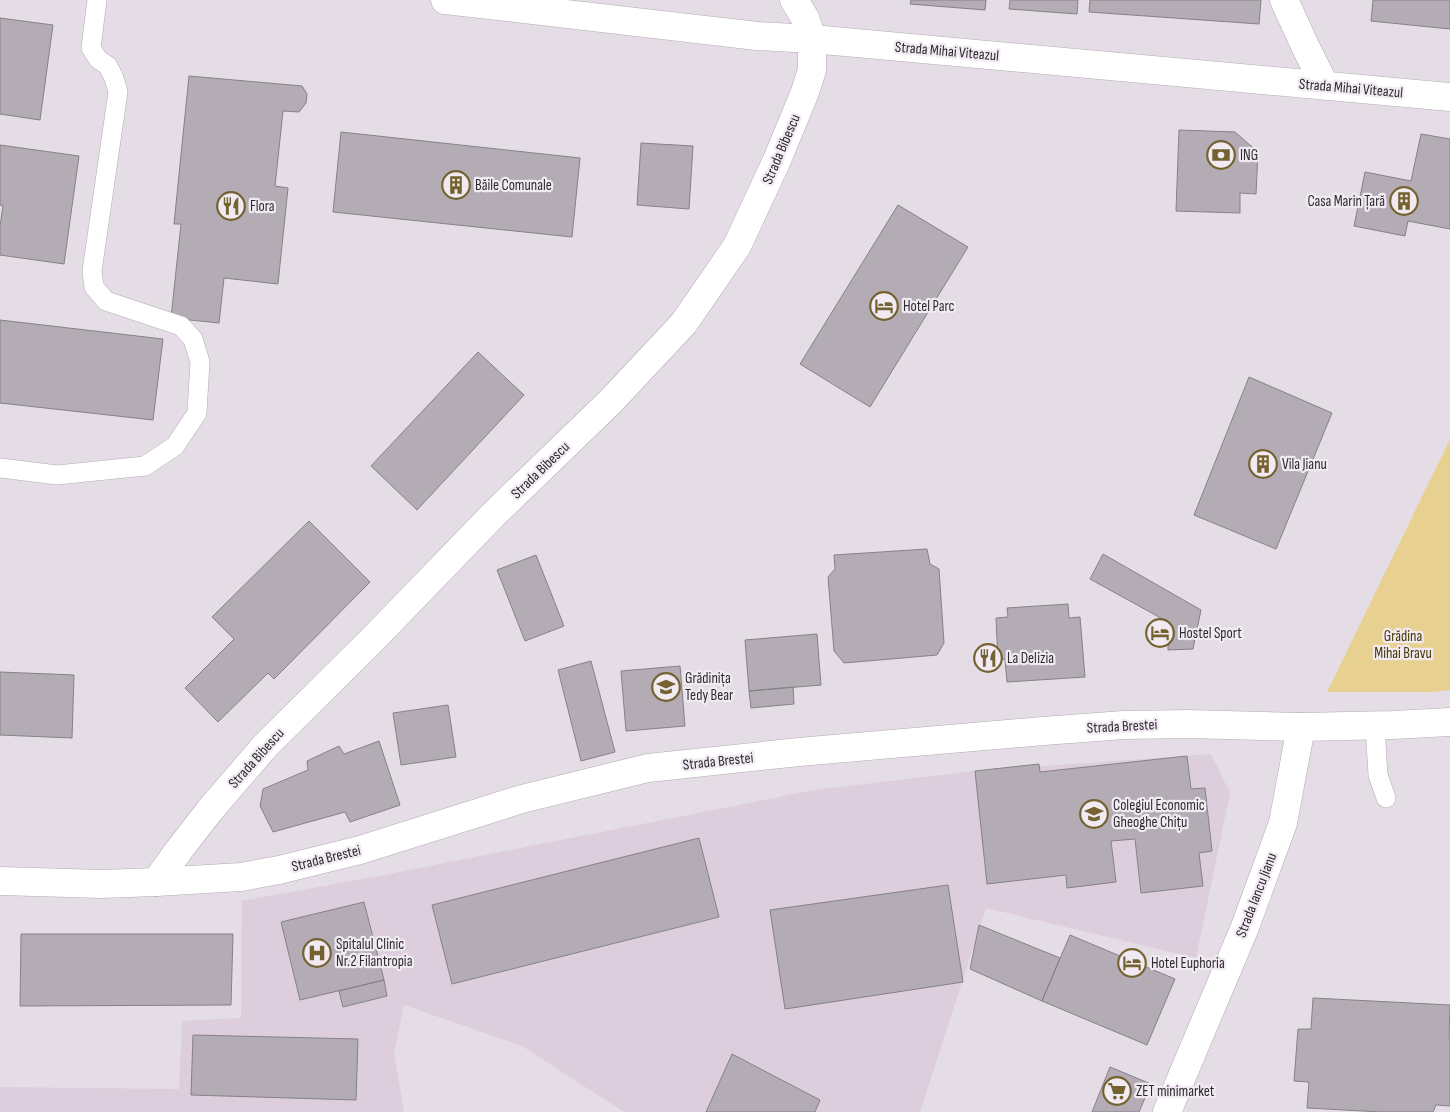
<svg xmlns="http://www.w3.org/2000/svg" width="1450" height="1112" viewBox="0 0 1450 1112" font-family="'Sofia Sans Condensed',sans-serif">
  <rect width="100%" height="100%" fill="#e5dde6"/>
  <path fill="#dccedd" d="M1211,754L1230,793L1196,958L986,908L920,1112H624L522,1046L404,1005L394,1053L404,1112H0V1087L179,1089L182,1021L241,1018L242,901L379,876L814,790L975,771Z"/>
  <path fill="#e8d190" d="M1450,439V690L1432,692H1327Z"/>
  <path fill="#b4acb5" stroke="#878088" d="M911,0H986L985,10L910,4Z
    M1010,0H1078L1077,14L1009,9Z
    M1090,0H1261L1259,24L1089,12Z
    M1373,0H1450V29L1371,21Z
    M0,18L53,25L40,120L0,114Z
    M189,76L302,86L307,94L306,103L299,112L283,111L275,186L288,188L278,284L224,278L219,323L171,318L181,224H174Z
    M1179,130L1235,132L1258,152L1256,194L1240,193V213L1176,211Z
    M341,132L580,158L572,237L333,212Z
    M1421,134L1450,139V229L1408,221L1405,236L1354,226L1365,172L1411,181Z
    M641,143L693,146L689,209L637,205Z
    M0,145L79,156L64,264L0,255V226L3,206L0,205Z
    M898,205L968,247L870,407L800,364Z
    M0,320L163,339L153,420L0,403Z
    M478,352L524,395L417,510L371,466Z
    M1249,377L1332,413L1276,549L1194,515Z
    M309,521L370,582L274,679L268,673L218,722L185,688L234,639L212,617Z
    M927,549L930,564L939,569L944,643L937,655L844,663L834,651L828,577L835,569L834,555Z
    M1103,554L1201,610L1193,649L1168,650V622L1090,579Z
    M536,555L564,626L525,641L497,570Z
    M1068,604L1069,618L1080,617L1085,677L1007,682L1005,659L998,660L996,618L1008,617L1007,608Z
    M817,634L821,685L749,691L745,640Z
    M591,661L615,752L581,761L558,670Z
    M680,666L685,726L626,731L621,671Z
    M0,672L74,675L72,738L0,735Z
    M793,687L794,704L751,708L749,691Z
    M448,705L456,757L401,765L393,713Z
    M379,741L400,805L350,822L345,812L273,832L260,806L263,789L308,770L307,761L339,746L344,754Z
    M1187,756L1191,789L1205,788L1212,851L1199,853L1203,886L1141,893L1135,839L1111,841L1116,882L1067,888L1066,875L987,884L975,771L1039,764L1040,772Z
    M699,838L719,917L452,984L432,905Z
    M948,885L963,982L785,1009L770,910Z
    M364,902L384,980L300,1000L281,922Z
    M979,925L1060,958L1042,1001L970,969Z
    M21,934H233L231,1005L20,1006Z
    M1070,935L1175,979L1147,1045L1042,1001Z
    M384,980L387,996L343,1007L339,991Z
    M1313,998L1450,1005L1449,1038H1450V1106L1436,1105L1433,1112H1381L1307,1108L1309,1082L1294,1081L1298,1029H1311Z
    M193,1035L358,1039L356,1100L191,1095Z
    M732,1054L820,1100L815,1112H706Z
    M1110,1067L1151,1084L1139,1112H1092Z"/>
  <g fill="none" stroke-linecap="round" stroke-linejoin="round">
    <defs>
      <path id="service" d="M0,468L57,475L145,466L175,446L197,413L200,362L193,339L181,326L106,301L94,287L92,271L118,92L114,78L108,66L98,59L91,48L97,0
        M1375,726L1378,775L1386,798"/>
      <path id="tertiary" d="M445,0L757,36L812,39L1450,97
        M1284,0L1306,48L1325,86
        M156,882L179,850L210,810L266,745L374,638L493,515L611,401L684,323L737,246L777,160L805,92L812,70V39L805,18L794,0
        M1167,1112L1245,927L1283,823L1301,727"/>
      <path id="secondary" d="M0,881L102,884L156,882L241,877L279,870L360,850L522,799L648,768L799,752L1043,731L1124,725L1188,724L1301,727L1393,725L1450,722"/>
    </defs>
    <use href="#service" stroke="#b3abb3" stroke-width="20"/>
    <use href="#tertiary" stroke="#b3abb3" stroke-width="29"/>
    <use href="#secondary" stroke="#b3abb3" stroke-width="29"/>
    <use href="#service" stroke="#fff" stroke-width="19"/>
    <use href="#tertiary" stroke="#fff" stroke-width="28"/>
    <use href="#secondary" stroke="#fff" stroke-width="28"/>
  </g>
  <defs>
    <symbol id="bank-ring" viewBox="-11 -11 22 22"><circle r="9.5" fill="#f2eaf3" stroke="#746331" stroke-width="1.5"/><path d="M-6-4H6V4H-6ZM0-2.3a2.3 2.3 0 1 0 0 4.6a2.3 2.3 0 1 0 0-4.6Z" fill="#746331"/></symbol>
    <symbol id="building-ring" viewBox="-11 -11 22 22"><circle r="9.5" fill="#f2eaf3" stroke="#746331" stroke-width="1.5"/><path d="M-4-6H4V6H1V3H-1V6H-4ZM-2.5-4.3h1.7v1.8h-1.7ZM.8-4.3h1.7v1.8H.8ZM-2.5-1h1.7V.8h-1.7ZM.8-1h1.7V.8H.8Z" fill="#746331"/></symbol>
    <symbol id="restaurant-ring" viewBox="-11 -11 22 22"><circle r="9.5" fill="#f2eaf3" stroke="#746331" stroke-width="1.5"/><path d="M-5-6h1v4h1v-4h1v4h1v-4h1v5L-1.5 .5V6h-2V.5L-5-1ZM5-6V6H3V1.5H1.5Q1.5-4 5-6Z" fill="#746331"/></symbol>
    <symbol id="hotel-ring" viewBox="-11 -11 22 22"><circle r="9.5" fill="#f2eaf3" stroke="#746331" stroke-width="1.5"/><path d="M-6-4.5h1.5V1H6V5H4.5V3h-9V5H-6ZM-4 0a1.8 1.8 0 1 1 3.6 0ZM.5 0V-2.5h3Q6-2.5 6 0Z" fill="#746331"/></symbol>
    <symbol id="school-ring" viewBox="-11 -11 22 22"><circle r="9.5" fill="#f2eaf3" stroke="#746331" stroke-width="1.5"/><path d="M0-5L7-2L0 1L-7-2ZM-4 1L0 2.5L4 1V4Q0 6-4 4Z" fill="#746331"/></symbol>
    <symbol id="hospital-ring" viewBox="-11 -11 22 22"><circle r="9.5" fill="#f2eaf3" stroke="#746331" stroke-width="1.5"/><path d="M-5-5h3v3.5h4V-5h3V5h-3V1.5h-4V5h-3Z" fill="#746331"/></symbol>
    <symbol id="supermarket-ring" viewBox="-11 -11 22 22"><circle r="9.5" fill="#f2eaf3" stroke="#746331" stroke-width="1.5"/><path d="M-6-5.5h2.5l.6 2H6L4.5 2H-2.5L-4.4-4H-6ZM-1.5 3.2a1.3 1.3 0 1 0 .1 0ZM3 3.2a1.3 1.3 0 1 0 .1 0Z" fill="#746331"/></symbol>
  </defs>
  <g fill-rule="evenodd">
    <use href="#bank-ring" x="1205" y="139" width="32" height="32"/>
    <use href="#building-ring" x="440" y="169" width="32" height="32"/>
    <use href="#building-ring" x="1388" y="185" width="32" height="32"/>
    <use href="#restaurant-ring" x="215" y="190" width="32" height="32"/>
    <use href="#hotel-ring" x="868" y="290" width="32" height="32"/>
    <use href="#building-ring" x="1247" y="448" width="32" height="32"/>
    <use href="#hotel-ring" x="1144" y="617" width="32" height="32"/>
    <use href="#restaurant-ring" x="972" y="642" width="32" height="32"/>
    <use href="#school-ring" x="650" y="671" width="32" height="32"/>
    <use href="#school-ring" x="1078" y="798" width="32" height="32"/>
    <use href="#hospital-ring" x="301" y="937" width="32" height="32"/>
    <use href="#hotel-ring" x="1116" y="947" width="32" height="32"/>
    <use href="#supermarket-ring" x="1101" y="1075" width="32" height="32"/>
  </g>
  <g text-anchor="middle" stroke-width="4.5" stroke-linejoin="round" paint-order="stroke">
    <g font-size="15" fill="#2e2b2f" stroke="#f2eaf3">
      <text transform="translate(947 51) rotate(5)" y="5">Strada Mihai Viteazul</text>
      <text transform="translate(1351 88) rotate(5)" y="5">Strada Mihai Viteazul</text>
      <text transform="translate(781 149) rotate(-67)" y="5">Strada Bibescu</text>
      <text transform="translate(540 470) rotate(-44)" y="5">Strada Bibescu</text>
      <text transform="translate(1122 726) rotate(-3)" y="5">Strada Brestei</text>
      <text transform="translate(256 758) rotate(-48)" y="5">Strada Bibescu</text>
      <text transform="translate(718 761) rotate(-6)" y="5">Strada Brestei</text>
      <text transform="translate(326 858) rotate(-14)" y="5">Strada Brestei</text>
      <text transform="translate(1256 895) rotate(-69)" y="5">Strada Iancu Jianu</text>
    </g>
    <g font-size="15" fill="#2e2b2f" stroke="#f2eaf3" text-anchor="start">
      <text x="1240" y="160">ING</text>
      <text x="475" y="190">Băile Comunale</text>
      <text x="1385" y="206" text-anchor="end">Casa Marin Țară</text>
      <text x="250" y="211">Flora</text>
      <text x="903" y="311">Hotel Parc</text>
      <text x="1282" y="469">Vila Jianu</text>
      <text x="1179" y="638">Hostel Sport</text>
      <text x="1007" y="663">La Delizia</text>
      <text x="685" y="683">Grădinița<tspan x="685" dy="17">Tedy Bear</tspan></text>
      <text x="1113" y="810">Colegiul Economic<tspan x="1113" dy="17">Gheoghe Chițu</tspan></text>
      <text x="336" y="949">Spitalul Clinic<tspan x="336" dy="17">Nr.2 Filantropia</tspan></text>
      <text x="1151" y="968">Hotel Euphoria</text>
      <text x="1136" y="1096">ZET minimarket</text>
    </g>
    <g font-size="15" fill="#463600" stroke="#f2eaf3">
      <text x="1403" y="641">Grădina<tspan x="1403" dy="17">Mihai Bravu</tspan></text>
    </g>
  </g>
</svg>
